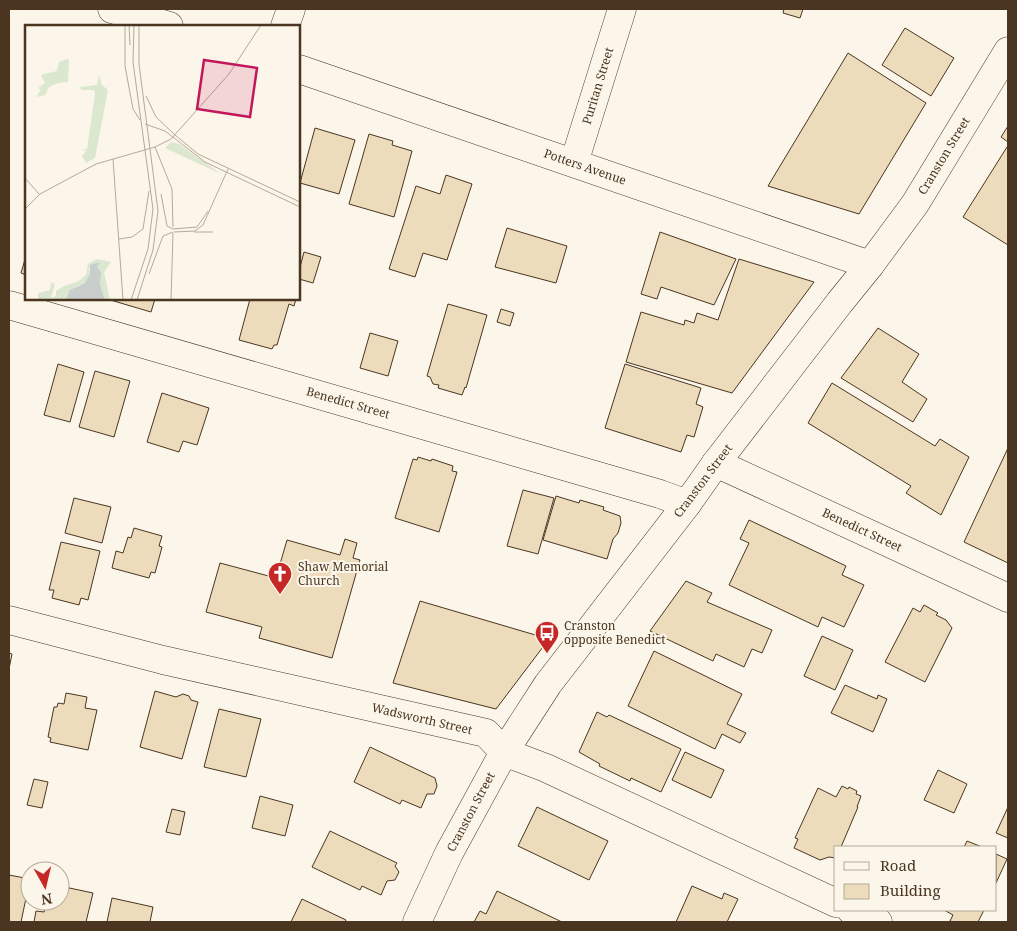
<svg xmlns="http://www.w3.org/2000/svg" width="1017" height="931" viewBox="0 0 1017 931" font-family="'Noto Serif',serif">
  <rect width="100%" height="100%" fill="#fbf6e9"/>
  <path fill="#ecdcbc" stroke="#4a3520" d="M784,9H803L800,18L783,13Z
    M905,28L954,58L931,96L882,65Z
    M848,53L926,103L859,214L768,186Z
    M1008,126V142L1001,137Z
    M315,128L355,140L339,194L300,183Z
    M369,134L393,141L392,145L412,151L394,217L349,204Z
    M1007,147L1008,148V245L963,217Z
    M446,175L472,184L447,260L423,253L415,277L389,269L416,186L440,194Z
    M507,228L567,246L556,283L495,267Z
    M660,232L736,259L714,305L661,287L657,299L641,294Z
    M304,252L321,257L313,283L299,279V271Z
    M26,256V275L21,273Z
    M739,259L814,282L732,393L626,362L641,312L684,325L685,320L694,323L697,313L718,320Z
    M107,299H155L151,312Z
    M250,299H296L294,306L289,304L277,345H274L272,349L239,340Z
    M448,304L487,315L466,388L465,387L462,395L438,388L439,385L433,384L430,377L427,376Z
    M501,309L514,313L510,326L497,322Z
    M878,328L919,354L902,382L927,399L913,422L841,378Z
    M370,333L398,341L388,376L360,368Z
    M58,364L84,372L70,422L44,415Z
    M625,364L701,388L696,404L703,407L694,437L687,435L681,452L605,428Z
    M95,371L130,381L114,437L79,427Z
    M832,383L935,446L940,439L969,457L941,515L906,493L911,486L808,423Z
    M162,393L209,408L197,445L183,441L179,452L147,442Z
    M1008,448V563L964,542Z
    M418,457L431,461L432,459L453,466L452,471L457,472L439,532L395,518L413,459L417,460Z
    M523,490L554,498L538,554L507,546Z
    M556,496L579,503L580,500L604,507L603,510L620,516L621,523L618,533L613,539L607,559L543,540Z
    M74,498L111,507L102,543L65,533Z
    M749,520L846,566L842,575L864,585L844,627L822,617L818,627L729,585L749,543L740,539Z
    M134,528L162,536L159,546L162,547L155,573L151,572L149,578L112,568L116,551L123,553L128,537L131,538Z
    M345,539L357,543L353,558L360,560L332,658L259,638L262,627L206,612L220,563L276,578L287,540L340,555Z
    M61,542L100,551L88,600L81,598L79,605L52,598L54,590H49Z
    M686,581L712,593L707,602L772,630L762,653L752,649L744,667L716,654L713,661L650,631Z
    M420,601L549,639L496,709L393,683Z
    M924,605L938,613L936,615L946,620L952,628L925,682L885,662L913,608L920,612Z
    M822,636L853,650L835,690L804,676Z
    M654,651L742,694L727,724L746,733L740,743L722,734L715,749L628,706Z
    M9,653L12,654L9,669Z
    M845,685L877,699L878,695L887,699L873,732L831,713Z
    M155,691L176,697L183,694L189,696L191,700L198,702L182,759L140,747Z
    M66,693L87,697L85,708L97,710L88,750L50,742L51,738L48,737L54,707H57L58,703L64,704Z
    M219,709L261,719L246,777L204,767Z
    M597,712L607,717L609,715L681,749L661,792L631,778L630,781L599,766L600,764L579,752Z
    M370,747L435,778L437,786L434,794H427L421,808L402,800L400,804L354,782Z
    M685,752L724,770L711,798L672,780Z
    M938,770L967,784L954,813L924,800Z
    M34,779L48,782L42,808L27,805Z
    M842,786L848,789L849,787L857,791L856,794L861,796L857,807H858L841,847H836V858L829,857L820,860L794,848L798,839L795,838L818,788L836,797Z
    M260,796L293,805L285,836L252,828Z
    M537,807L608,841L589,880L518,846Z
    M1008,807V838L996,833Z
    M172,809L185,812L180,835L166,832Z
    M330,831L397,863L395,866L399,872L395,880L387,881L381,895L362,886L360,890L312,867Z
    M967,841L982,847H964Z
    M996,854L1007,859L996,883Z
    M9,875L30,879L21,922H9Z
    M60,886L93,893L86,922H34L36,911L44,912L47,901H60Z
    M692,886L722,899L724,893L738,899L727,922H676Z
    M497,891L562,922H474L480,911L486,914Z
    M112,898L153,907L150,922H107Z
    M302,899L346,920L345,922H291Z
    M944,910H984L978,922H954L950,921L953,915Z"/>
  <g fill="none" stroke-linecap="round" stroke-linejoin="round">
    <defs>
      <path id="street" d="M112,9L169,26
        M285,26L291,9
        M299,69L870,265
        M574,163L622,9
        M9,305L660,494L687,504
        M716,463L1008,598
        M9,620L163,660L486,733L504,752L546,768L836,903
        M851,910L878,922"/>
      <path id="secondary" d="M417,922L449,853L504,752L548,684L687,504L716,463L840,302L870,265L915,204L1008,51"/>
    </defs>
    <use href="#street" stroke="#4a3520" stroke-width="29"/>
    <use href="#secondary" stroke="#4a3520" stroke-width="29"/>
    <use href="#street" stroke="#fbf6e9" stroke-width="28"/>
    <use href="#secondary" stroke="#fbf6e9" stroke-width="28"/>
  </g>
  <defs>
    <symbol id="church-pin" viewBox="-11 -11 22 30"><path d="M0 17L-7.5 6A9.5 9.5 0 1 1 7.5 6Z" fill="#c62828" stroke="#fbf6e9"/><path d="M-1.2-6h2.4v3.5h3.3v2.4h-3.3V6h-2.4V-.1h-3.3v-2.4h3.3Z" fill="#fff"/></symbol>
    <symbol id="bus-pin" viewBox="-11 -11 22 30"><path d="M0 17L-7.5 6A9.5 9.5 0 1 1 7.5 6Z" fill="#c62828" stroke="#fbf6e9"/><path d="M-5-6H5V4H4V6H2V4H-2V6H-4V4H-5ZM-3.5-4V0h7V-4ZM-3.5 1.2v1.5H-2V1.2ZM2 1.2v1.5H3.5V1.2Z" fill="#fff"/></symbol>
  </defs>
  <g fill-rule="evenodd">
    <use href="#church-pin" x="266" y="560" width="28" height="38"/>
    <use href="#bus-pin" x="533" y="619" width="28" height="38"/>
  </g>
  <g text-anchor="middle" stroke-width="4" stroke-linejoin="round" paint-order="stroke">
    <g font-size="12" fill="#4a3520" stroke="#fbf6e9">
      <text transform="translate(598 86) rotate(-73)" y="4">Puritan Street</text>
      <text transform="translate(944 156) rotate(-59)" y="4">Cranston Street</text>
      <text transform="translate(585 167) rotate(19)" y="4">Potters Avenue</text>
      <text transform="translate(348 403) rotate(16)" y="4">Benedict Street</text>
      <text transform="translate(703 481) rotate(-53)" y="4">Cranston Street</text>
      <text transform="translate(862 530) rotate(25)" y="4">Benedict Street</text>
      <text transform="translate(422 719) rotate(13)" y="4">Wadsworth Street</text>
      <text transform="translate(471 812) rotate(-62)" y="4">Cranston Street</text>
    </g>
    <g font-size="12" fill="#4a3520" stroke="#fbf6e9" text-anchor="start">
      <text x="298" y="571">Shaw Memorial<tspan x="298" dy="14">Church</tspan></text>
      <text x="564" y="630">Cranston<tspan x="564" dy="14">opposite Benedict</tspan></text>
    </g>
  </g>
  <g transform="translate(25 25)">
    <rect width="275" height="275" fill="#fbf6e9"/>
    <path d="M42,34L44,35L43,57L33,58L24,62L20,70L11,72L16,65L13,63L20,58L16,50L32,46L34,37ZM74,50L77,60L83,65L70,133L61,138L57,131L61,126L57,125L62,124L70,69L69,65H57L54,62L72,60ZM146,117L154,119L196,149L140,123ZM72,234L86,237L79,247L85,275H80L75,259L72,241L75,237L64,243L65,249L60,258L50,262L41,275L13,274V268L25,265L26,257L30,259L26,273L31,271V266L39,261L54,256L61,250L63,239Z" fill="#dce7d0"/>
    <path d="M75,237L72,242L76,247L75,259L80,275H41L45,265L60,258L65,249V240Z" fill="#c9cecd"/>
    <path fill="none" stroke="#b4a999" stroke-width="1" d="M100,0V41L108,84L115,95M104,0L105,20M121,71L131,92L150,110M120,99L140,106L180,137L275,182M150,110L173,129L275,177M130,122L147,164L148,202M88,134L98,275M0,153L14,169M136,169L142,201L148,204M0,184L15,169L71,139L130,122L146,114L204,49L236,0M148,204L172,202L183,186M149,207L170,206L178,200L203,144M169,207H188M94,214L107,212L118,204L124,166M124,249L138,211L148,207M106,275L123,224L128,184L108,37L109,0M112,275L128,225L133,186L114,39V0M146,275L148,208"/>
    <path fill="#c2185b" fill-opacity="0.15" stroke="#c2185b" stroke-width="2.5" d="M179,35L232,43L225,92L172,84Z"/>
    <rect width="275" height="275" fill="none" stroke="#4a3520" stroke-width="2.5"/>
  </g>
  <rect width="1017" height="931" fill="none" stroke="#4a3520" stroke-width="20"/>
  <rect x="834" y="846" width="162" height="65" fill="#fbf6e9" stroke="#b4a999"/>
  <rect x="844" y="862" width="25" height="8" fill="#fbf6e9" stroke="#b4a999"/>
  <text x="880" y="871" font-size="15" fill="#4a3520">Road</text>
  <rect x="844" y="884" width="25" height="15" fill="#ecdcbc" stroke="#b4a999"/>
  <text x="880" y="896" font-size="15" fill="#4a3520">Building</text>
  <g transform="translate(45 886) rotate(172)"><circle r="24" fill="#fbf6e9" stroke="#b4a999"/>
  <path d="M0-4L9 19L0 12L-9 19Z" fill="#c62828"/>
  <text y="-8" font-size="14" font-weight="bold" text-anchor="middle" fill="#4a3520">N</text>
  </g>
</svg>
